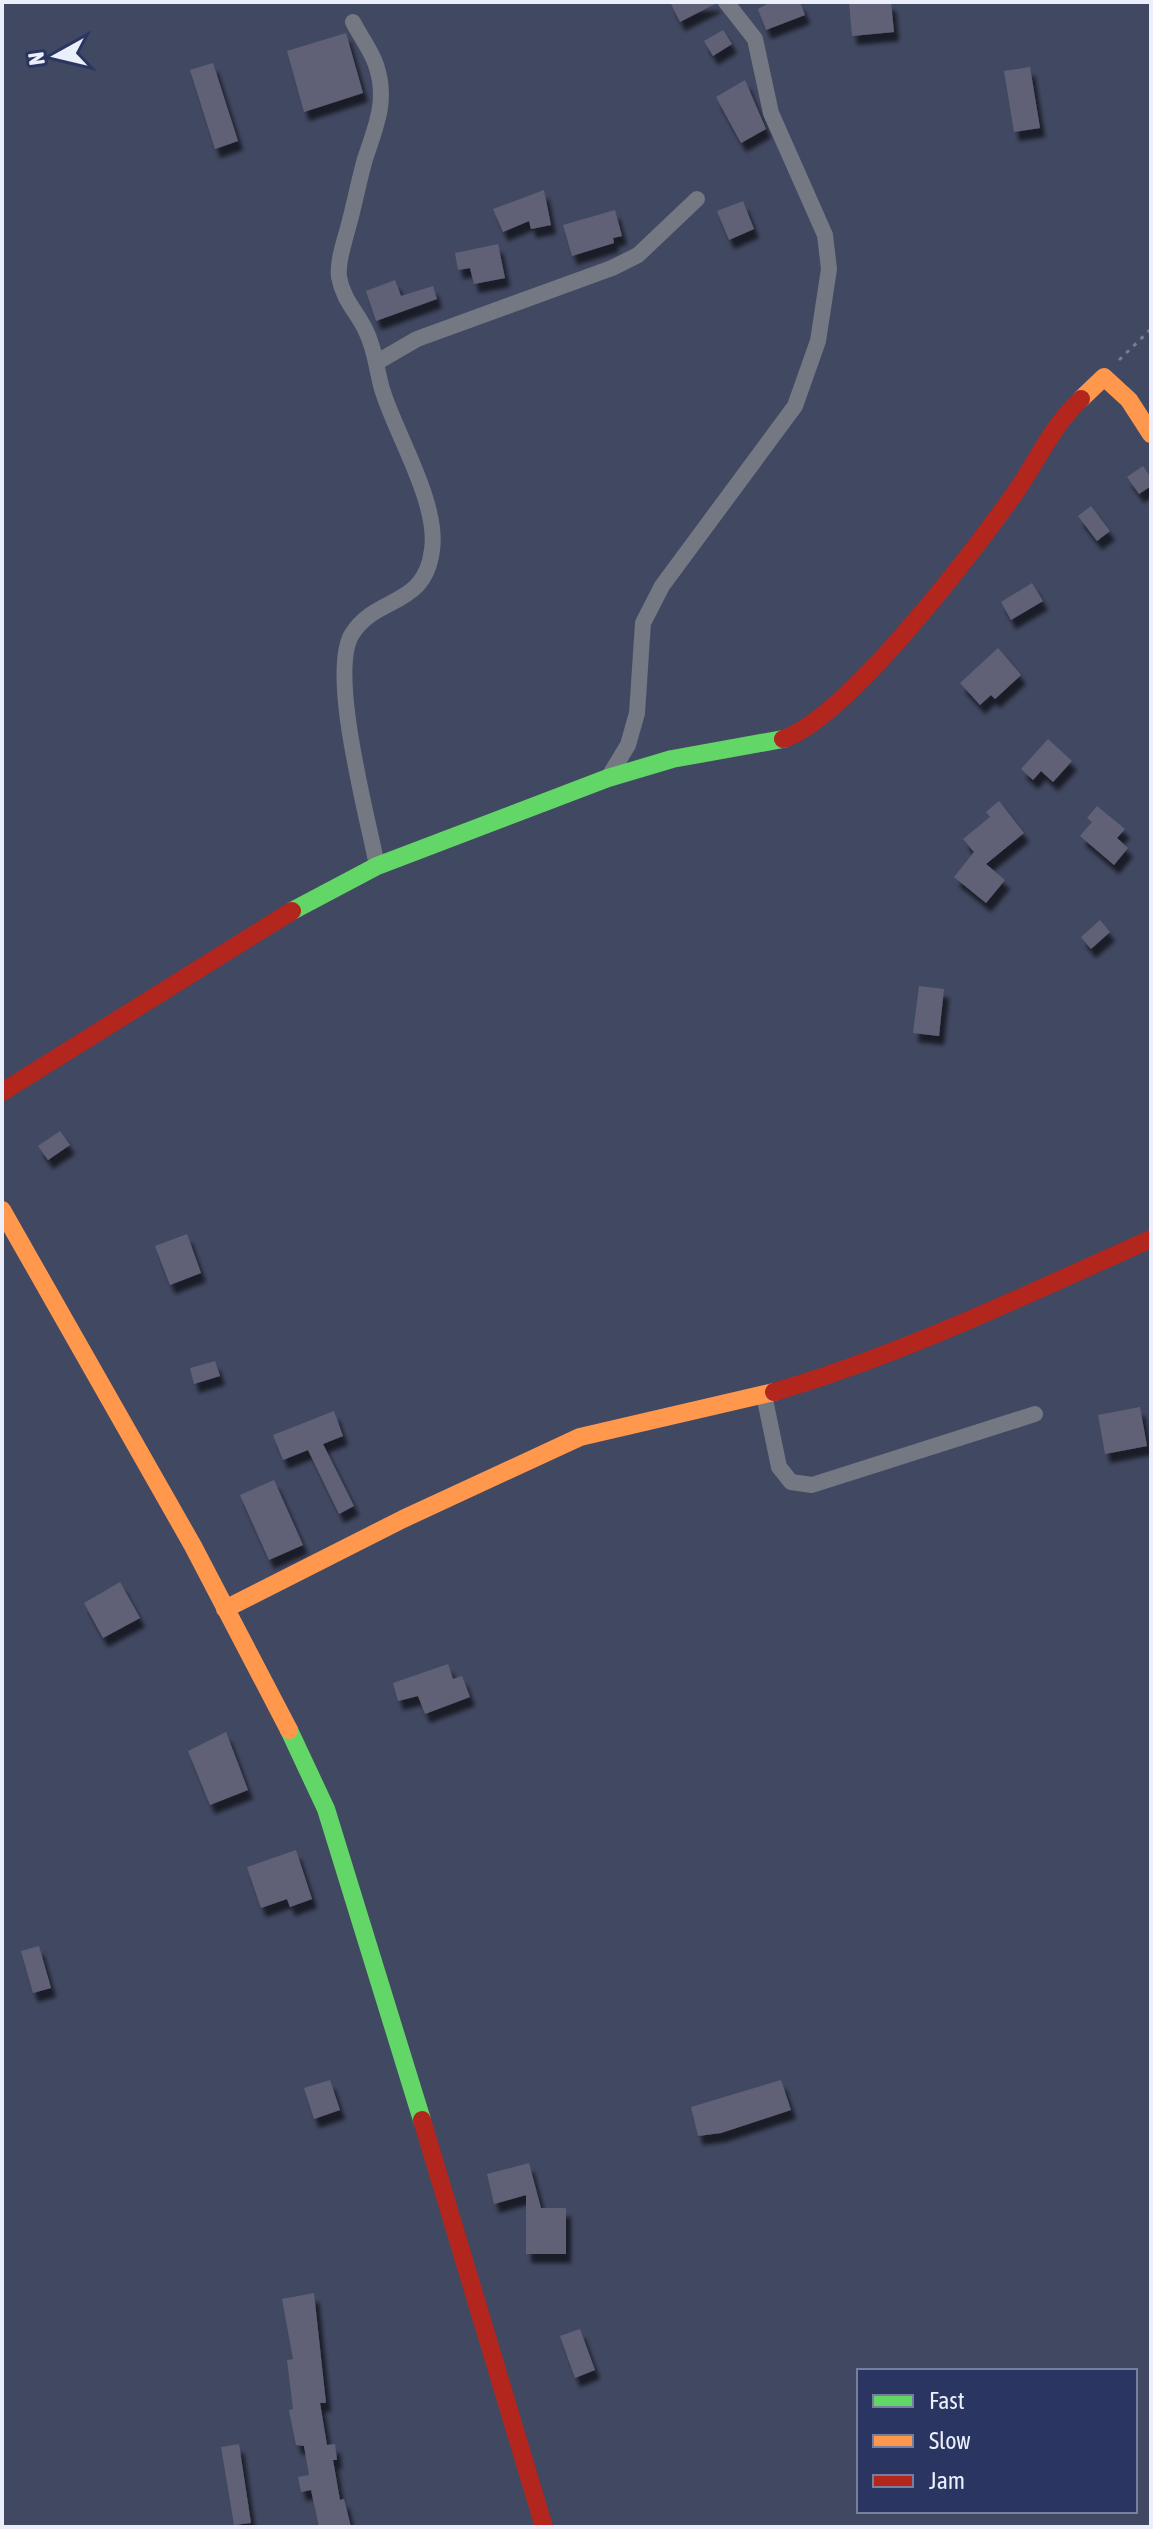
<svg xmlns="http://www.w3.org/2000/svg" width="1153" height="2529" viewBox="0 0 1153 2529" font-family="'Asap Condensed',sans-serif">
  <defs>
    <filter id="shadow"><feDropShadow dx="5" dy="9" stdDeviation="2" flood-color="#0009"/></filter>
  </defs>
  <rect width="100%" height="100%" fill="#414861"/>
  <path fill="#606176" filter="url(#shadow)" d="M670,2H715V4L680,22Z
    M770,2H800L805,15L766,30L758,9Z
    M849,2H891L894,32L852,36Z
    M723,30L732,44L713,56L704,41Z
    M346,33L363,93L304,112L287,51Z
    M213,63L238,141L215,149L190,70Z
    M1030,67L1040,128L1014,132L1004,71Z
    M745,80L766,129L741,143L716,97Z
    M544,190L551,225L531,229L529,221L503,232L493,209Z
    M743,201L754,229L729,240L717,211Z
    M615,210L622,236L613,238L614,243L572,256L563,225Z
    M498,244L505,278L474,284L470,268L458,270L455,253Z
    M395,280L401,296L433,286L437,299L376,321L366,291Z
    M1143,466L1151,478V486L1139,494L1127,477Z
    M1091,506L1110,531L1097,541L1078,516Z
    M1032,583L1043,601L1011,620L1001,602Z
    M998,648L1021,675L995,699L991,695L980,705L960,683Z
    M1048,739L1072,761L1053,782L1041,771L1033,780L1021,769Z
    M999,801L1024,833L986,864L1005,880L986,903L954,877L974,852L963,839L990,817L986,812Z
    M1097,806L1125,829L1117,838L1128,848L1114,865L1080,836L1092,822L1087,818Z
    M1100,920L1110,932L1091,949L1081,937Z
    M919,986L944,989L939,1036L913,1033Z
    M60,1131L70,1145L48,1160L38,1146Z
    M187,1234L201,1273L170,1285L155,1246Z
    M215,1361L220,1376L194,1384L190,1368Z
    M1140,1407L1147,1446L1105,1454L1098,1415Z
    M334,1411L343,1436L323,1444L354,1506L339,1514L308,1450L283,1460L273,1435Z
    M274,1480L303,1545L269,1560L240,1495Z
    M120,1582L140,1618L103,1638L84,1603Z
    M448,1664L453,1679L462,1676L470,1697L425,1714L418,1696L398,1701L393,1683Z
    M226,1732L248,1790L210,1805L188,1751Z
    M296,1850L312,1899L290,1907L287,1899L261,1908L247,1867Z
    M39,1946L51,1988L33,1993L21,1951Z
    M330,2080L340,2110L314,2119L304,2088Z
    M781,2080L791,2110L721,2133L698,2136L691,2107Z
    M529,2163L541,2208H566V2254H526V2195L494,2204L487,2174Z
    M314,2293L326,2403H320L327,2445L335,2444L337,2460H333L340,2500L344,2499L351,2527H319L311,2490L301,2492L298,2477L309,2475L304,2446L296,2445L289,2410L293,2409L287,2360L293,2359L282,2299Z
    M580,2329L595,2370L575,2378L560,2336Z
    M239,2444L251,2523L234,2525L221,2447Z"/>
  <g fill="none" stroke-linecap="round" stroke-linejoin="round">
    <path stroke="#7a7e8a" stroke-width="3" stroke-dasharray="4 6" stroke-linecap="butt" d="M1119,360L1151,329"/>
    <path stroke="#747883" stroke-width="16" d="M353,22C360,36 371,50 376,65C388,100 376,126 365,159C359,180 355,202 349,224C345,240 337,261 339,277C343,300 357,312 366,331C376,352 376,368 382,389C395,433 439,503 432,550C425,608 375,596 352,634C328,673 368,818 377,866
      M379,361L417,339L612,268L638,255L697,199
      M608,778L628,745L637,713L643,623L662,586L795,406L818,341L829,269L825,235L771,113L755,39L726,2
      M764,1395L779,1467L791,1482L812,1485L1035,1414"/>
    <path stroke="#63d668" stroke-width="18" d="M292,911L377,866L608,778L672,759L783,739
      M289,1730L326,1809L422,2120"/>
    <path stroke="#ff974d" stroke-width="18" d="M1081,399L1104,377L1129,400L1151,434
      M2,1210L193,1546L289,1730
      M225,1609L403,1519L580,1437L774,1392"/>
    <path stroke="#b3261e" stroke-width="18" d="M783,739C847,718 973,552 1015,493C1038,460 1052,426 1081,399
      M2,1092L292,911
      M774,1392C904,1354 1027,1294 1151,1239
      M422,2120L544,2527"/>
  </g>
  <rect width="1153" height="2529" fill="none" stroke="#ebeffa" stroke-width="8"/>
  <rect x="857" y="2369" width="280" height="144" fill="#2a3562" stroke="#777f9f" stroke-width="2"/>
  <rect x="873" y="2395" width="40" height="12" fill="#63d668" stroke="#777f9f" stroke-width="2"/>
  <text x="929" y="2409" font-size="24" fill="#ebeffa">Fast</text>
  <rect x="873" y="2435" width="40" height="12" fill="#ff974d" stroke="#777f9f" stroke-width="2"/>
  <text x="929" y="2449" font-size="24" fill="#ebeffa">Slow</text>
  <rect x="873" y="2475" width="40" height="12" fill="#b3261e" stroke="#777f9f" stroke-width="2"/>
  <text x="929" y="2489" font-size="24" fill="#ebeffa">Jam</text>
  <g transform="translate(56 56) rotate(262)" stroke="#2a3562" stroke-width="6" paint-order="stroke">
  <path d="M0-6L14 30L0 20L-14 30Z" fill="#ebeffa"/>
  <text y="-12" font-size="22" font-weight="bold" text-anchor="middle" fill="#ebeffa">N</text>
  </g>
</svg>
